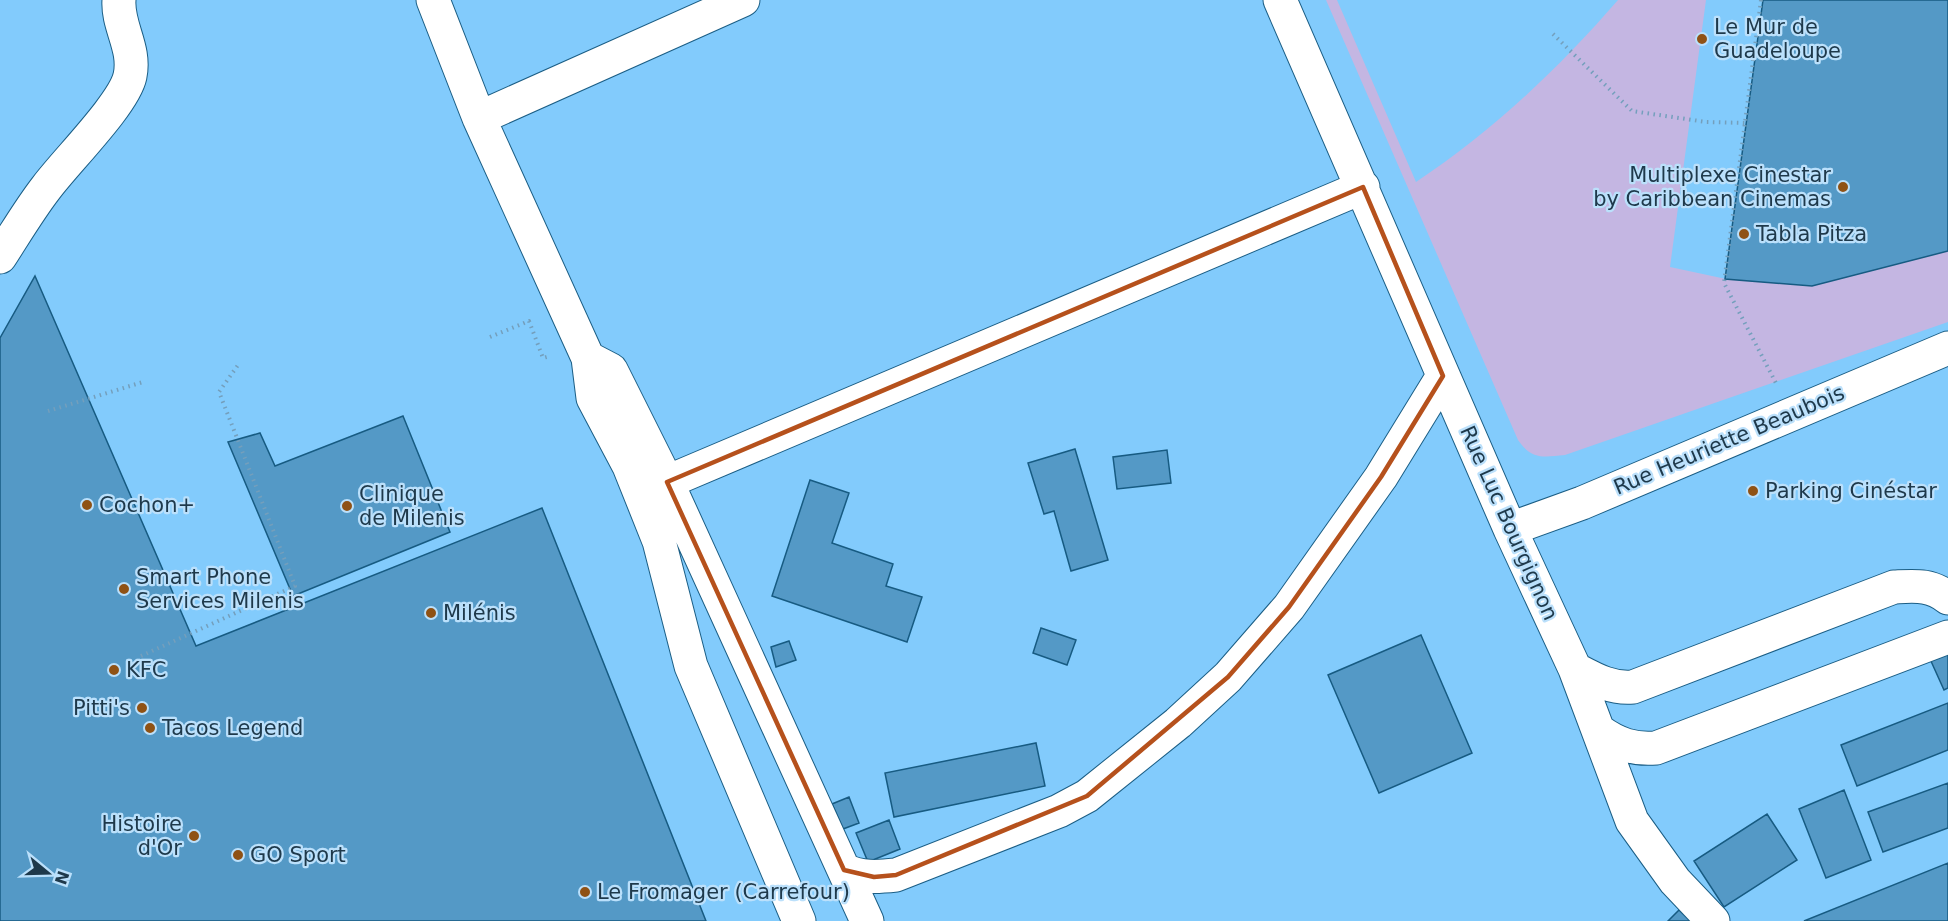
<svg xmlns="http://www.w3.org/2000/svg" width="1948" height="921" viewBox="0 0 1948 921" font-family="'DejaVu Sans',sans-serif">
  <rect width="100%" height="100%" fill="#a2d5f8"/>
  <path fill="#82cbfc" d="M0,0H1948V921H0Z"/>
  <path fill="#c4b6e2" d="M1326,0H1337L1416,182C1492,132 1559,68 1618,0H1706L1670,267L1726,279L1812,286L1948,251V322L1565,455C1543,457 1532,460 1518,440Z"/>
  <path fill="#5499c6" stroke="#175b82" stroke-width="1.5" d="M1763,0H1948V251L1812,286L1725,279Z
    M35,276L196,646L542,508L706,921H0V338Z
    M403,416L450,532L293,596L228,442L260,433L275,466Z
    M1075,449L1108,560L1071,571L1054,511L1044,514L1028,463Z
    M1167,450L1171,483L1117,489L1113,457Z
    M810,480L849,493L832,543L893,564L886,586L922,597L907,642L772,596Z
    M1041,628L1076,640L1067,665L1033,653Z
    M1421,635L1472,753L1379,793L1328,675Z
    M789,641L796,660L776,667L771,647Z
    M1948,651V688L1944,690L1930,659Z
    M1948,703V750L1857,786L1841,745Z
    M1036,743L1045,786L894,817L885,773Z
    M1948,783V828L1883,852L1868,812Z
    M1844,790L1871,860L1826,878L1799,809Z
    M849,797L859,823L843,829L832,804Z
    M1767,814L1797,860L1724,907L1694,861Z
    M889,820L900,849L868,862L856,833Z
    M1948,863V921H1804Z
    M1679,910L1691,921H1668Z"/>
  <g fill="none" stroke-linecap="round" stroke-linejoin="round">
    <defs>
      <path id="minor" d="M433,0L479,118L588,358L593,398L629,466L659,541L691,666L799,921
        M1280,0L1510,529L1575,669L1632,821L1675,881L1713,921
        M479,118L743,0
        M0,257C15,234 29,210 46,188C66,161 124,104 130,76C136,48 117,26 119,0
        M588,358L611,370L667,482L867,921
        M667,482L1363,187
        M1510,529L1582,503L1948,348
        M1575,669C1594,679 1611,689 1633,687L1894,587C1915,586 1931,584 1948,598
        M1599,731C1617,744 1634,750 1656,748L1948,637
        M844,870C861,878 877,877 896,875L1059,811L1087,796L1178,723L1228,677L1289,607L1381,477L1443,376"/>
    </defs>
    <use href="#minor" stroke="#1b5e85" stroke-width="35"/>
    <path stroke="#749fbc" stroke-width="4" stroke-dasharray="1.5 4.5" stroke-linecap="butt" d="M1761,0L1724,283L1777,385
      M1553,34L1632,111L1706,122L1746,123
      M490,337L529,321L543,358L550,356
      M48,411L143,382
      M141,656L295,586L219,392L238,365"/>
    <use href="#minor" stroke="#fff" stroke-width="33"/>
  </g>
  <path fill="none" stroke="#b6511c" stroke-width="4.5" stroke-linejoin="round" d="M1363,187L1443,376L1381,477L1289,607L1228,677L1087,796L896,875L874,877L844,870L667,482Z"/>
  <g fill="#8f5215" stroke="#bbe0fb" stroke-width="2">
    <circle cx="1702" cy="39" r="6"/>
    <circle cx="1843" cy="187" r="6"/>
    <circle cx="1744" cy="234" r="6"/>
    <circle cx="1753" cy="491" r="6"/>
    <circle cx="87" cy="505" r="6"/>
    <circle cx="347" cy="506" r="6"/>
    <circle cx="124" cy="589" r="6"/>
    <circle cx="431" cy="613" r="6"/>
    <circle cx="114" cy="670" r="6"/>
    <circle cx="142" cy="708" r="6"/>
    <circle cx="150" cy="728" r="6"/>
    <circle cx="194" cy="836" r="6"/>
    <circle cx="238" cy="855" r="6"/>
    <circle cx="585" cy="892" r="6"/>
  </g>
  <g text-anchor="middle" stroke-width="4.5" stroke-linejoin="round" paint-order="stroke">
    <g font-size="21" fill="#1e394b" stroke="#bbe0fb" text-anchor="start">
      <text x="1714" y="34">Le Mur de<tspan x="1714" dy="24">Guadeloupe</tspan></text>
      <text x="1831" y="182" text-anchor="end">Multiplexe Cinestar<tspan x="1831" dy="24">by Caribbean Cinemas</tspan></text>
      <text x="1756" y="241">Tabla Pitza</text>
      <text x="1765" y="498">Parking Cinéstar</text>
      <text x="359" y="501">Clinique<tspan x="359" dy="24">de Milenis</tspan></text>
      <text x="99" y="512">Cochon+</text>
      <text x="136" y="584">Smart Phone<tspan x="136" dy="24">Services Milenis</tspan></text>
      <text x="443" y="620">Milénis</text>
      <text x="126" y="677">KFC</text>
      <text x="130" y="715" text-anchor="end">Pitti's</text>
      <text x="162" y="735">Tacos Legend</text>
      <text x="182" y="831" text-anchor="end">Histoire<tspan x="182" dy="24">d'Or</tspan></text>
      <text x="250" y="862">GO Sport</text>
      <text x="597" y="899">Le Fromager (Carrefour)</text>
    </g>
    <g font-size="21" fill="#1e394b" stroke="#bbe0fb">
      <text transform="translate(1729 440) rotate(-23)" y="7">Rue Heuriette Beaubois</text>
      <text transform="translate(1509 523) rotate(66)" y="7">Rue Luc Bourgignon</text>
    </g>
  </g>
  <g transform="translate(48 873) rotate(109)" stroke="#bbe0fb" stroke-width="4.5" paint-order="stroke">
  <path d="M0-4.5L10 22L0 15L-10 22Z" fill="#1e394b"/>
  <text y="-9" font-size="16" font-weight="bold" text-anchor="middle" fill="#1e394b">N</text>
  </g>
</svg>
